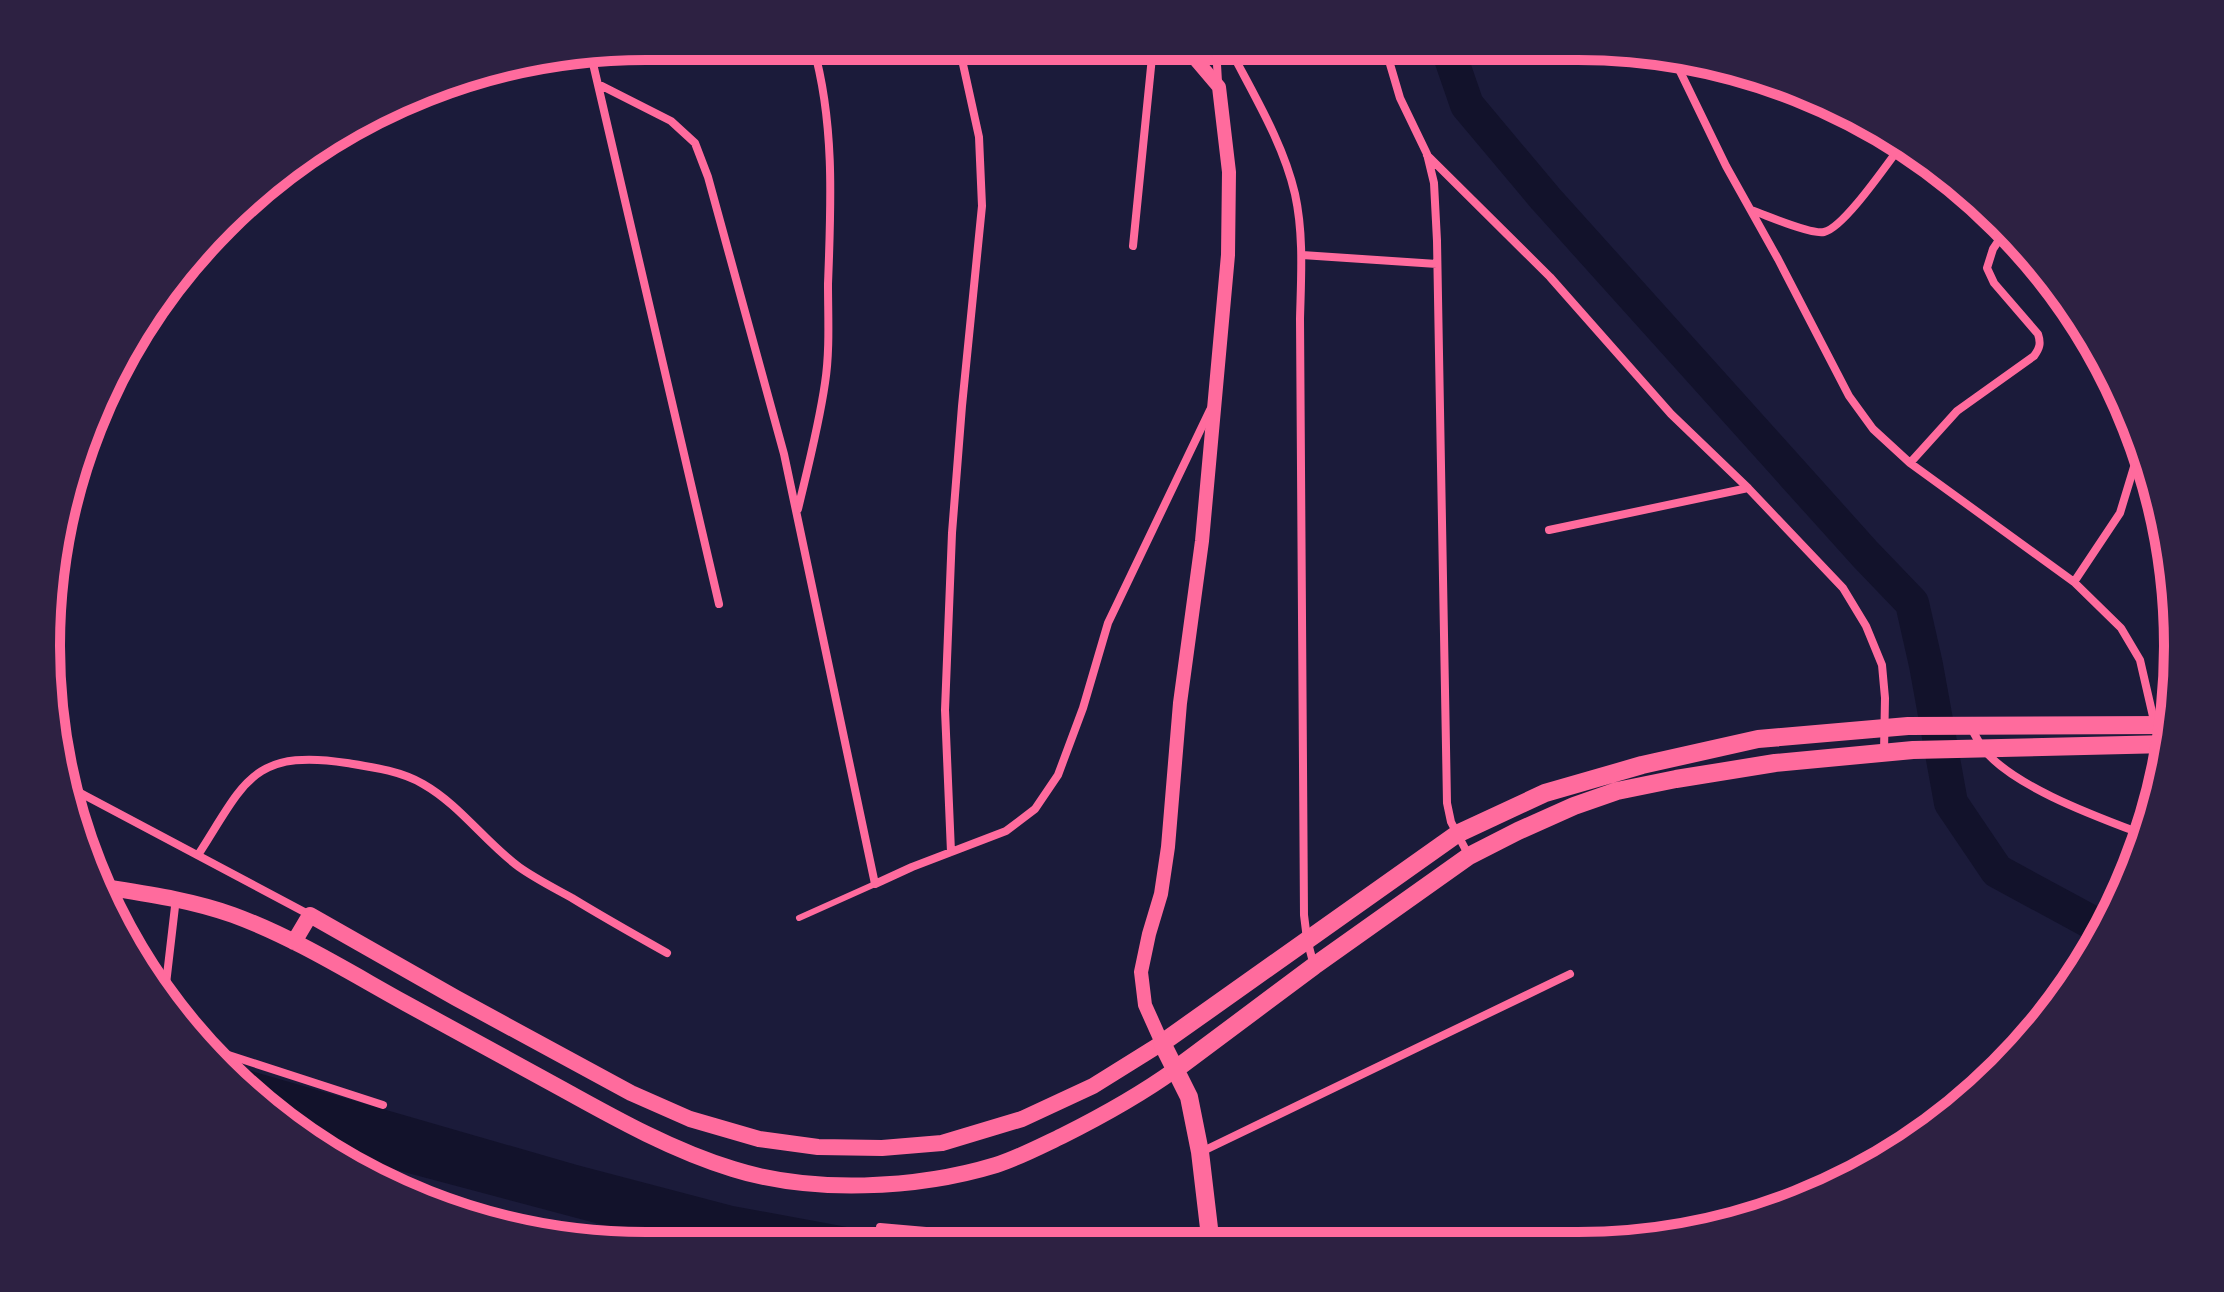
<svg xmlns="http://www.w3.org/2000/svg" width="2224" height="1292" viewBox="0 0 2224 1292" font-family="Mulish,sans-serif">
  <rect width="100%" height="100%" fill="#1b1b3a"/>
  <path fill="#12122b" d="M227,1064L577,1165L733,1206L944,1245H678L325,1151L313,1145Z"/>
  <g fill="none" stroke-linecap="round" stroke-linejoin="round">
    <path stroke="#12122b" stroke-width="34" d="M1447,47L1467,105L1545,198L1865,554L1912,603L1926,665L1951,803L1997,871L2104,929"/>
    <path stroke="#ff6b9d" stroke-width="6" d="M799,918L875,884"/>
    <path stroke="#ff6b9d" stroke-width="8" d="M1216,47L1218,82
      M1229,47C1253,94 1283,142 1295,194C1304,235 1301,278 1300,319L1304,915L1307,939L1314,966
      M1385,47L1400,98L1427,154L1434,183L1437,241L1447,803L1451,822L1469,856
      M591,55L719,604
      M1674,59L1726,166L1778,259L1849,396L1873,429L1910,463L2074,582L2121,628L2140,660L2155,725
      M598,84L671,121L695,143L708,177L784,454L875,884L912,867L1006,831L1035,809L1058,775L1083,708L1108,623L1210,410
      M1427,155L1550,277L1671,414L1748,488L1843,588L1866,626L1882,665L1885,698L1884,752
      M1751,210C1766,215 1811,235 1824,232C1844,228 1889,161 1903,143
      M1133,246L1153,47
      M1302,255L1437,264
      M1910,463L1957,411L2034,356C2040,348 2041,343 2038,334L1994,283L1987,268L1993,249L2007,228
      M798,509C808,467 819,425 825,383C830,351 828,317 828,284C831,205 835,123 813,46
      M1549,530L1748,488
      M55,577L61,601L60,733
      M2074,582L2120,513L2141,444
      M1970,726C1974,733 1978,741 1982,747C2010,786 2100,818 2145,835
      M69,787L310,915
      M951,852L945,710L952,533L962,406L982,206L979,137L959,46
      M198,855C244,784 251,748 347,763C372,767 401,771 423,784C460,805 485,842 519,867C536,879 554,888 572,898C603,917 635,935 667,953
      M164,1001L176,898
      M210,1049L383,1105
      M1201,1152L1570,974
      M880,1227L1019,1239L1161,1245"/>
    <path stroke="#ff6b9d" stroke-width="14" d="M1162,1043L1145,1005L1141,972L1149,934L1161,894L1168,847L1180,703L1202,541L1228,255L1229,172L1219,87L1185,47"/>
    <path stroke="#ff6b9d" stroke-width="16" d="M104,887C148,894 191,900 233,915C293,937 349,972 405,1003C458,1032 511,1061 564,1090C618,1120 674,1151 733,1169C812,1194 917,1189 996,1165C1018,1158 1041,1146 1062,1136C1102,1116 1140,1095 1176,1069
      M294,942L310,915L456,998L631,1093L690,1119L759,1139L818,1147L882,1148L942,1143L1022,1119L1093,1086L1162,1043"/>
    <path stroke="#ff6b9d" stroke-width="18" d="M1176,1069L1314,966L1469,856L1518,831L1574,806L1617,791L1676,779L1775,763L1913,750L2168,744
      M1211,1245L1200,1152L1189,1097L1162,1043L1457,834L1545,793L1642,765L1758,739L1908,726L2170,725"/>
  </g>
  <path d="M0 0H2224V1292H0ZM646 60H1578A586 586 0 0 1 2164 646V646A586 586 0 0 1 1578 1232H646A586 586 0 0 1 60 646V646A586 586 0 0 1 646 60Z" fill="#2d2142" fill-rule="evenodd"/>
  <path fill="none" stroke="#ff6b9d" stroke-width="10" d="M646 60H1578A586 586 0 0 1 2164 646V646A586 586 0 0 1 1578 1232H646A586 586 0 0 1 60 646V646A586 586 0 0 1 646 60Z"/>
</svg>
